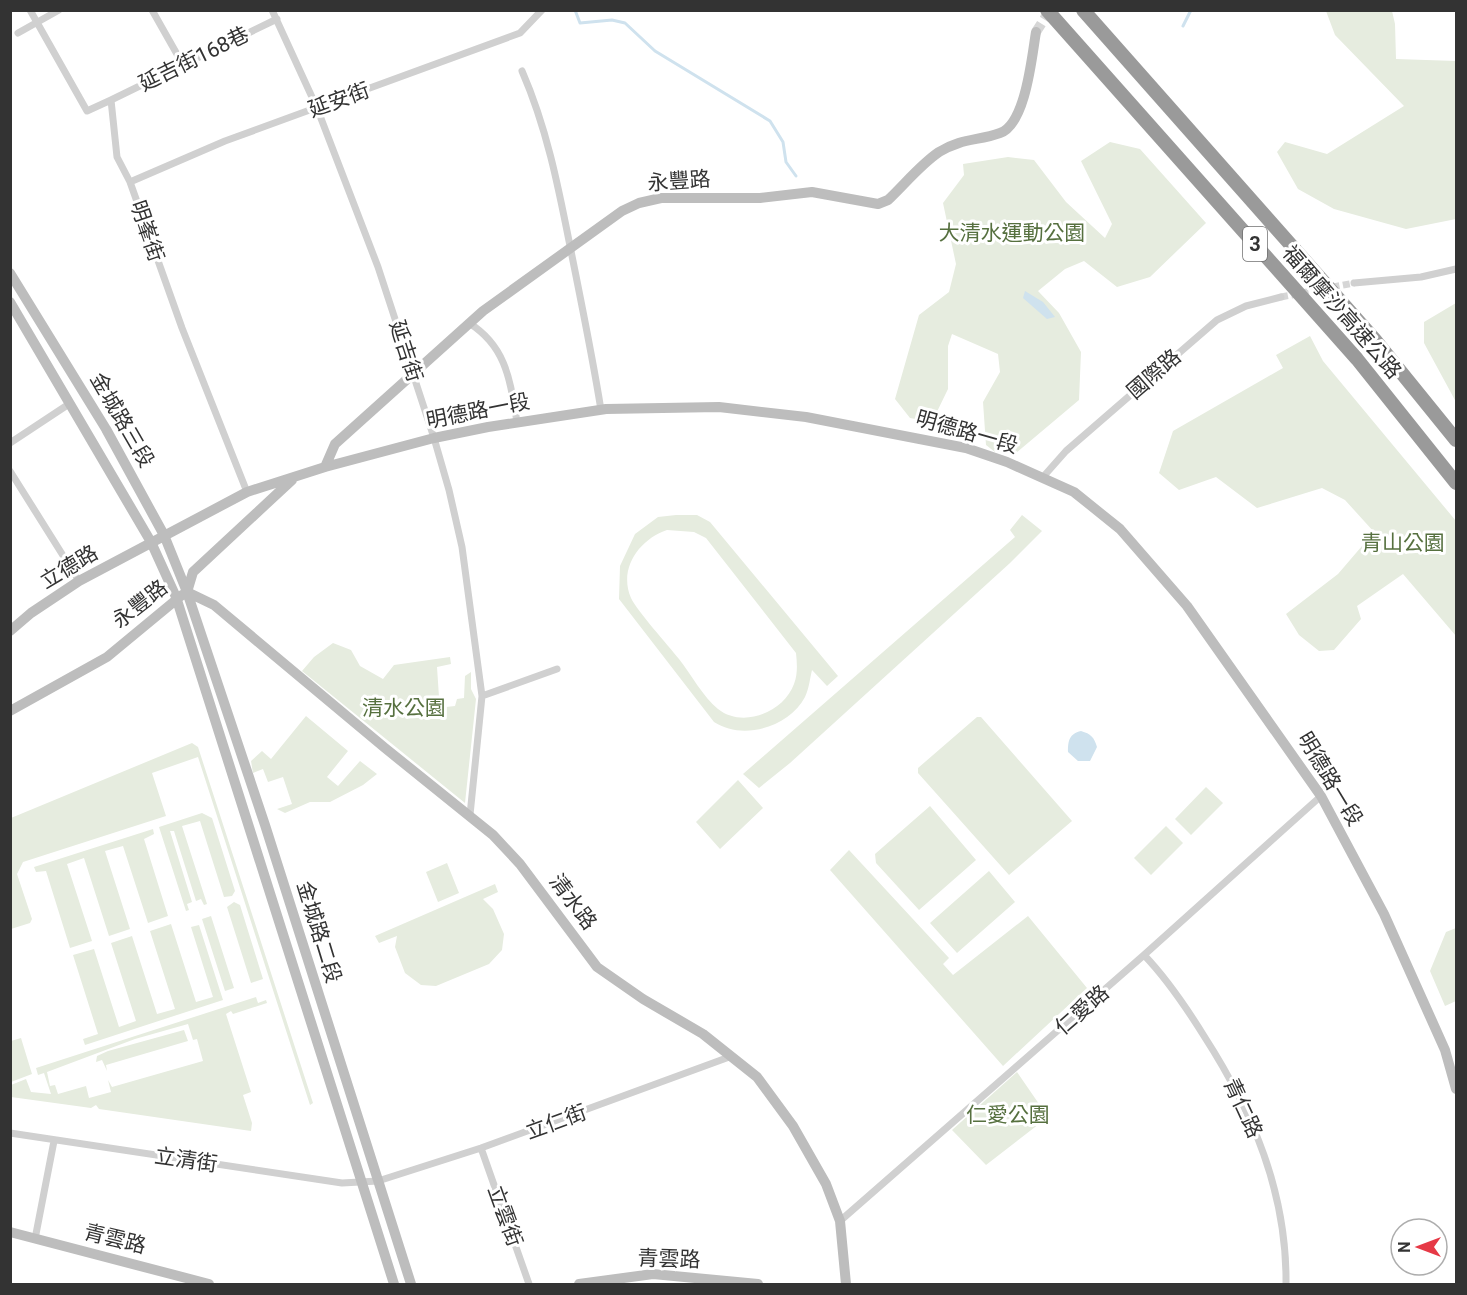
<svg xmlns="http://www.w3.org/2000/svg" width="1467" height="1295" viewBox="0 0 1467 1295" font-family="Roboto,'Noto Sans TC',sans-serif">
  <rect width="100%" height="100%" fill="#fff"/>
  <path fill="#e6ecdf" fill-rule="evenodd" d="M1326,11H1392L1395,24L1396,59L1456,61V219L1406,229L1334,209L1298,189L1277,152L1285,142L1327,154L1404,106L1335,35Z
    M1110,142L1140,149L1206,223L1150,277L1117,287L1084,261L1065,269L1038,291L1059,313L1081,352L1079,400L1016,453L995,452L986,445L983,402L1000,372L998,354L952,334L948,346V389L932,422L910,418L895,399L919,315L949,292L956,264L943,203L964,175L963,164L1008,157L1034,160L1066,202L1105,238L1112,224L1081,161Z
    M1456,303V402L1424,343V322Z
    M1310,336L1323,361L1456,521V636L1403,574L1357,606L1361,619L1334,650L1319,651L1299,635L1286,614L1338,574L1374,532L1345,500L1322,488L1257,508L1216,477L1179,490L1159,473L1173,431L1283,368L1276,355Z
    M676,515H697L710,522L838,676L827,686L812,670C810,678 809,689 805,697C789,727 743,741 714,722L619,599L620,566L635,534L658,517ZM667,530L694,532L706,538L796,653C797,663 798,674 794,684C784,712 743,729 718,709C703,697 691,674 679,659C668,645 637,611 631,598C618,568 640,539 667,530Z
    M1022,515L1042,531L1010,563L790,763L759,788L743,774L1015,537L1010,530Z
    M333,643L351,650L360,666L383,679L394,665L450,657L451,664L437,667L439,697L445,698L446,707L455,706L457,699L464,698L465,676L471,672V689L476,699L465,803L302,671L314,657Z
    M306,716L348,751L327,777L338,786L360,761L377,774L363,785L330,802H310L285,813L277,809L292,804L283,777L268,782L263,769L253,773L251,761L262,751L271,759Z
    M977,717H981L1072,821L1009,875L918,773V768Z
    M192,743L198,747L313,1103L310,1105L198,757L152,773L166,816L23,862L17,874L32,919L30,923L11,929V818Z
    M738,780L763,808L720,849L696,822Z
    M1206,787L1223,803L1191,835L1175,819Z
    M930,806L976,860L919,910L876,863L875,854Z
    M202,813L212,818L235,891L232,896L224,897L200,821L182,826L207,904L204,905L201,899L196,901L174,831H170L192,902L187,904L189,910L186,911L159,827Z
    M1166,826L1183,843L1151,875L1134,858Z
    M153,829L154,834L144,839L168,916L148,923L123,846L105,851L130,929L109,936L84,858L67,864L92,941L70,948L46,871L36,872L34,867Z
    M849,850L949,958L943,964L953,975L1028,916L1087,988L1003,1066L830,870Z
    M447,863L459,893L438,902L426,872Z
    M989,871L1015,902L957,953L930,923Z
    M495,884L498,892L483,899L493,909L504,934L502,950L489,964L436,986L421,985L405,973L395,947L397,936L379,943L375,936Z
    M234,902L240,905L263,979L251,983L227,907Z
    M211,916L234,988L225,991L202,919Z
    M171,924L196,1002L213,997L191,927L199,925L223,1000L85,1045L83,1039L98,1034L73,955L94,949L119,1027L136,1021L111,943L132,936L157,1014L175,1009L150,931Z
    M1456,928V1001L1445,1006L1430,971L1446,932Z
    M256,997L258,1003L266,1000L267,1003L233,1014L231,1011L226,1014L251,1092L243,1095L252,1123L251,1131L99,1109L96,1105L91,1108L11,1097V1085L26,1079L31,1092L51,1094L44,1073L38,1075L36,1068ZM188,1024L193,1040L197,1039L203,1061L112,1087L108,1080L111,1092L89,1098L86,1086L58,1094L55,1085L50,1086L47,1072L135,1039Z
    M184,1030L188,1041L106,1065L107,1071L102,1060L96,1062L97,1056L108,1051Z
    M21,1038L32,1074L11,1082V1041Z
    M1017,1072L1048,1117L986,1165L952,1130Z"/>
  <path fill="#cfe2ee" d="M1025,291L1043,302L1055,317L1047,319L1023,298Z
    M1081,731C1091,734 1094,737 1097,747L1090,761H1078L1068,752C1068,741 1069,734 1081,731Z"/>
  <g fill="none" stroke-linecap="round" stroke-linejoin="round">
    <path stroke="#cfe2ee" stroke-width="3" d="M575,10L580,23L612,20L625,23L655,51L770,121L783,142L786,162L796,176
      M1183,26L1191,10"/>
    <path stroke="#d6d6d6" stroke-width="7" stroke-dasharray="7 3.5" stroke-linecap="butt" d="M1281,297L1354,283"/>
    <path stroke="#d6d6d6" stroke-width="10" stroke-dasharray="10 5" stroke-linecap="butt" d="M1036,32L1050,10"/>
    <path stroke="#d0d0d0" stroke-width="7" d="M30,10L87,111L111,100L117,157L130,182L182,328L247,492
      M152,10L182,63
      M272,10L317,108L378,267L434,438L449,490L462,547L482,696L470,815
      M18,33L59,10
      M522,71C549,133 560,196 573,261C583,311 593,360 601,410
      M111,100L277,19
      M130,182L225,141L520,33L542,10
      M1354,283L1421,277L1456,269
      M469,323C507,347 510,381 517,422
      M10,443L69,404
      M10,471L79,581
      M1043,477L1066,451L1217,320L1246,306L1281,297
      M482,696L557,669
      M1144,955C1168,980 1186,1007 1204,1036C1253,1112 1287,1193 1286,1284
      M10,1133L342,1183L378,1181L481,1148L732,1056
      M481,1148L529,1284
      M840,1221L1144,955L1321,796
      M35,1239L54,1141"/>
    <path stroke="#bdbdbd" stroke-width="10" d="M10,273L106,429L164,535L187,592L265,825L411,1284
      M10,302L151,542L176,597L394,1284
      M325,467L335,444L483,311L622,211L639,203L661,198H760L812,192L878,204L888,200C904,185 921,164 939,152C962,138 978,141 1000,133C1026,124 1032,55 1036,32
      M187,592L214,605L385,748L493,835L520,864L597,967L643,999L703,1034L757,1077L793,1126L826,1184L840,1221L846,1284
      M187,592L193,572L292,480
      M10,631L31,613L79,581L247,492L325,467L434,438L488,427L606,409L719,407L806,417L966,448L1007,462L1074,492L1120,529L1187,606L1321,796L1384,914L1445,1050L1456,1089
      M10,711L107,657L182,595
      M10,1232L209,1284
      M579,1284L653,1274L758,1284"/>
    <path stroke="#9a9a9a" stroke-width="14" d="M1047,10L1357,359L1456,483
      M1083,10L1375,340L1456,440"/>
  </g>
  <g text-anchor="middle" stroke-width="6" stroke-linejoin="round" paint-order="stroke">
    <rect fill="#fff" stroke="#707070" stroke-width="1.5" x="1243" y="227" width="24" height="34" rx="4.5"/>
    <g font-size="20" font-weight="bold" fill="#333">
      <text x="1255" y="251">3</text>
    </g>
    <g font-size="21" fill="#333" stroke="#fff">
      <text transform="translate(194 59) rotate(-26)" y="7">延吉街168巷</text>
      <text transform="translate(339 100) rotate(-20)" y="7">延安街</text>
      <text transform="translate(679 181) rotate(-4)" y="7">永豐路</text>
      <text transform="translate(147 231) rotate(71)" y="7">明峯街</text>
      <text transform="translate(1342 312) rotate(49)" y="7">福爾摩沙高速公路</text>
      <text transform="translate(406 351) rotate(72)" y="7">延吉街</text>
      <text transform="translate(1154 374) rotate(-41)" y="7">國際路</text>
      <text transform="translate(478 411) rotate(-11)" y="7">明德路一段</text>
      <text transform="translate(122 420) rotate(60)" y="7">金城路三段</text>
      <text transform="translate(967 432) rotate(16)" y="7">明德路一段</text>
      <text transform="translate(69 567) rotate(-31)" y="7">立德路</text>
      <text transform="translate(140 604) rotate(-38)" y="7">永豐路</text>
      <text transform="translate(1330 779) rotate(59)" y="7">明德路一段</text>
      <text transform="translate(573 902) rotate(53)" y="7">清水路</text>
      <text transform="translate(319 932) rotate(73)" y="7">金城路二段</text>
      <text transform="translate(1082 1010) rotate(-41)" y="7">仁愛路</text>
      <text transform="translate(1243 1108) rotate(65)" y="7">青仁路</text>
      <text transform="translate(556 1122) rotate(-20)" y="7">立仁街</text>
      <text transform="translate(186 1160) rotate(8)" y="7">立清街</text>
      <text transform="translate(505 1216) rotate(70)" y="7">立雲街</text>
      <text transform="translate(115 1239) rotate(14)" y="7">青雲路</text>
      <text transform="translate(669 1259) rotate(2)" y="7">青雲路</text>
    </g>
    <g font-size="21" fill="#56703f" stroke="#fff">
      <text x="1012" y="240">大清水運動公園</text>
      <text x="1403" y="550">青山公園</text>
      <text x="404" y="715">清水公園</text>
      <text x="1008" y="1122">仁愛公園</text>
    </g>
  </g>
  <rect width="1467" height="1295" fill="none" stroke="#333333" stroke-width="24"/>
  <g transform="translate(1419 1247) rotate(270)"><circle r="28" fill="#ffffff" stroke="#adadad" stroke-width="1.5"/>
  <path d="M0-4.5L10 22L0 15L-10 22Z" fill="#e63946"/>
  <text y="-9" font-size="16" font-weight="bold" text-anchor="middle" fill="#333333">N</text>
  </g>
</svg>
